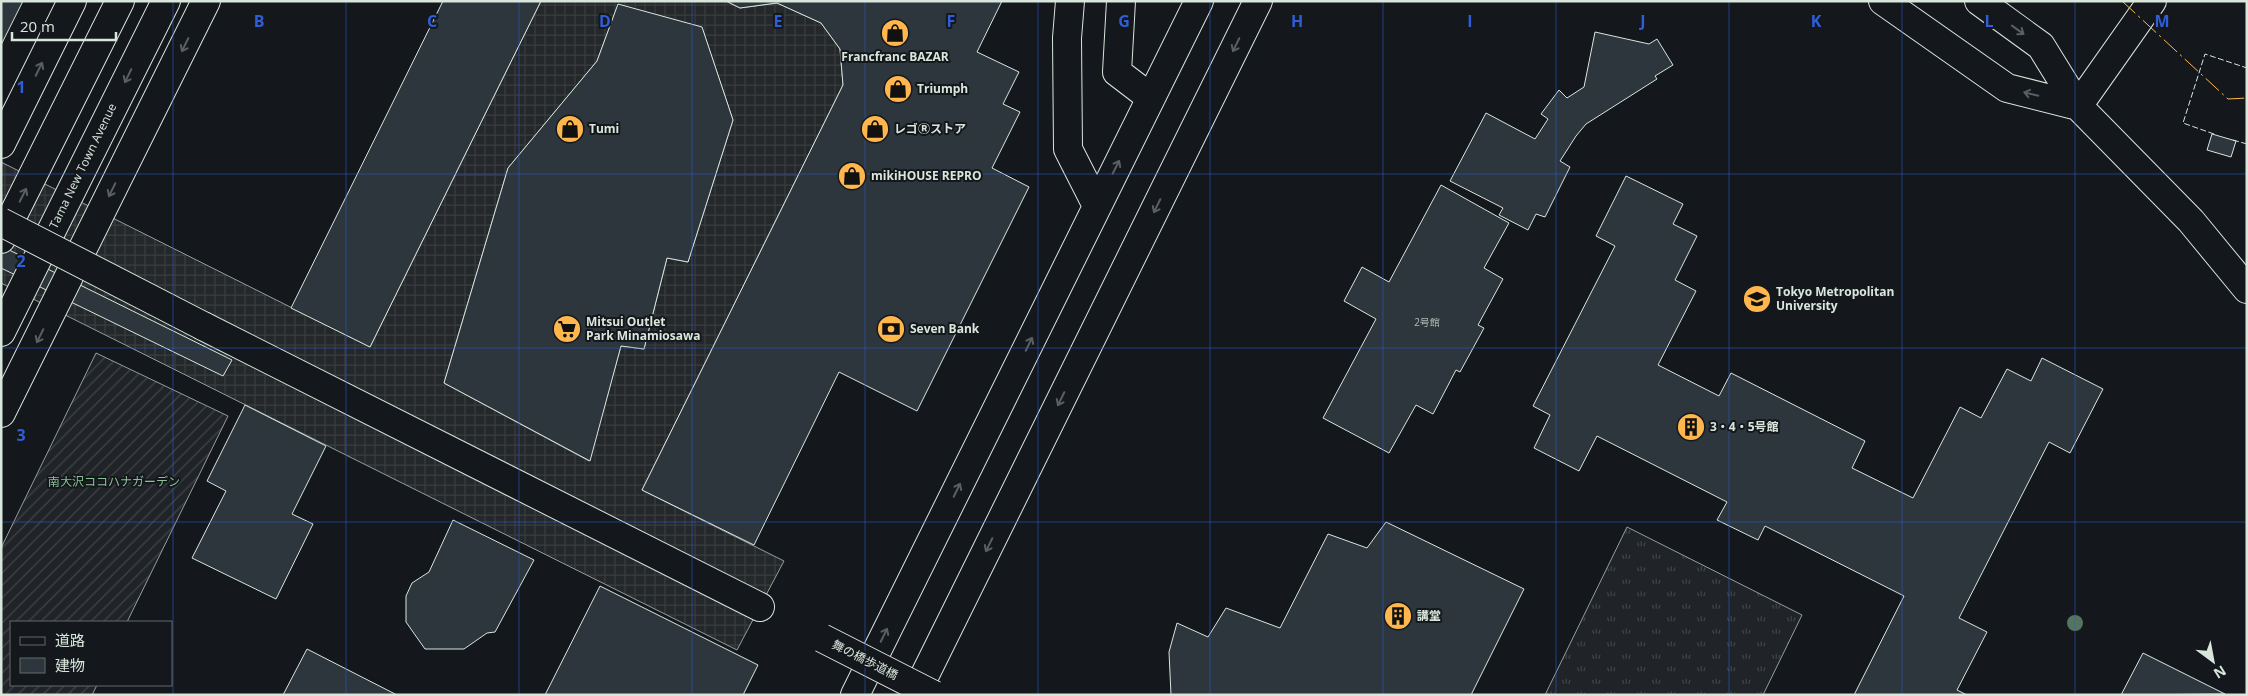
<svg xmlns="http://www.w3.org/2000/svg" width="2248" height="696" viewBox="0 0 2248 696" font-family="'Open Sans','Noto Sans JP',sans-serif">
  <defs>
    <pattern id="grass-tufts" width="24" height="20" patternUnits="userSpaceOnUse" patternTransform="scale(1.25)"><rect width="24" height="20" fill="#202428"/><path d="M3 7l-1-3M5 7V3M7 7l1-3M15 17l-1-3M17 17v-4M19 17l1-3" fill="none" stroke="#404447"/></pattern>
    <pattern id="garden-furrows" width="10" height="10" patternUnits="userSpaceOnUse" patternTransform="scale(1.25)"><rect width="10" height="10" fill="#202428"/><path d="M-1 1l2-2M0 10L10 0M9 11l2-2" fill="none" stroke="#404447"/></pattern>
    <pattern id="plaza-grid" width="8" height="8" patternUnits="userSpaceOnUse" patternTransform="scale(1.25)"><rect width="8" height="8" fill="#24282b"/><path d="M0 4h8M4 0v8" fill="none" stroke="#393d3f"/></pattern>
  </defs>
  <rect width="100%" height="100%" fill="#14181c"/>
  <path fill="url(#grass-tufts)" stroke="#939e99" d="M1627,527L1802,615L1763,695H1545Z"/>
  <path fill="url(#garden-furrows)" stroke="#939e99" d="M96,353L228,416L127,622H11V685H97L92,695H1V548Z"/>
  <path fill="url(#plaza-grid)" stroke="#939e99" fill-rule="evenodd" d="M541,1H726L740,8L777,3L821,23L840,49L843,85L642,490L784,561L737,650L1,283V162L370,347ZM618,5L702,28L733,120L688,262L667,258L644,349L621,346L589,461L444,383L508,168L597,61Z"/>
  <path fill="#2c363c" stroke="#d8e6dc" d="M1,1H23L1,45Z
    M443,1H541L370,347L291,308Z
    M726,1H1002L977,52L1019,72L1003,104L1020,112L992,168L1029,187L917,411L839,372L754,545L642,490L843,85L840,49L821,23L777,3L740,8Z
    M618,4L702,27L733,120L688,262L667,258L644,349L621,346L590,461L444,383L508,168L597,61Z
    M1595,32L1649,44L1657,39L1673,65L1655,76L1657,79L1586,124L1576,136L1560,161L1570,167L1545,217L1536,214L1528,230L1499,215L1503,208L1450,181L1486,113L1535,139L1548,119L1541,114L1559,90L1567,98L1584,87Z
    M2212,134L2236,141L2231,157L2207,150Z
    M1626,176L1683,204L1673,224L1697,236L1675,280L1696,291L1658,365L1719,396L1731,373L1865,441L1852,468L1913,498L1960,407L1981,418L2007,369L2031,381L2042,358L2103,389L2070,453L2049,442L1959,618L1987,632L1957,690L1967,695H1854L1904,596L1765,526L1758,540L1717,520L1727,502L1597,436L1579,471L1534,448L1550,415L1533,406L1615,246L1596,236Z
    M1441,185L1509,223L1484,268L1503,279L1478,325L1484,328L1460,372L1456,370L1433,414L1416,405L1389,453L1323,418L1376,319L1344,301L1362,267L1389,282Z
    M1,246L232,360L223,376L1,268Z
    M245,405L326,446L292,514L313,524L276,599L192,558L226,491L207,481Z
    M453,520L534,560L495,632L487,633L464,649H425L406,622V596L412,583L429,572Z
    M1386,522L1524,589L1471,695H1171L1169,652L1177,623L1208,637L1226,608L1280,628L1328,534L1367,548Z
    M600,586L758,665L743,695H545Z
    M307,649L397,695H283Z
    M2143,653L2225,694L2121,695Z"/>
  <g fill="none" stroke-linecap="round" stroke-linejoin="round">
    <defs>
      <path id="minor" d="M1070,1L1067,38L1068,149L1097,206
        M1121,1L1117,72L1151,98
        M1883,1L2007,88L2078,106
        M1979,1L2041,46L2078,106L2191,221L2247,289
        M2078,106L2152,1
        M203,326L760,607
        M855,695L1199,1
        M915,695L1258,1"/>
      <path id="major" d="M1,144L72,1
        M1,239L120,1
        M1,332L166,1
        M1,413L206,1"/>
    </defs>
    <use href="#minor" stroke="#d8e6dc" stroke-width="30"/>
    <use href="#major" stroke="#d8e6dc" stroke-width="30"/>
    <use href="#minor" stroke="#14181c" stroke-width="28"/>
    <use href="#major" stroke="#14181c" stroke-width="28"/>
    <defs>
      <path id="minor-bridge" d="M1,222L203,326
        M822,638L934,695"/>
    </defs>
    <use href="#minor-bridge" stroke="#d8e6dc" stroke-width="30" stroke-linecap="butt"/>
    <use href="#minor-bridge" stroke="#14181c" stroke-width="28"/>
    <path stroke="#d8e6dc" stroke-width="1" stroke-dasharray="6 2.5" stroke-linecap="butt" d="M2214,134L2183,123L2205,54L2247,68
      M2233,140L2247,144"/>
    <path stroke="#ffb74d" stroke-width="1" stroke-dasharray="18 4 2.5 4" stroke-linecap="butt" d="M2122,1L2228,99L2247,98"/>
  </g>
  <circle fill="#55745f" cx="2075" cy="623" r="8"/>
  <defs><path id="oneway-shaft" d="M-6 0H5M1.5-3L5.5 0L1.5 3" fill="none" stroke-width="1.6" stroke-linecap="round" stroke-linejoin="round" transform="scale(1.25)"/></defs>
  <g stroke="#59605f">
    <use href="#oneway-shaft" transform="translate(2018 30) rotate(36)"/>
    <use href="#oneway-shaft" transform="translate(185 45) rotate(116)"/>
    <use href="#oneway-shaft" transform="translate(1236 45) rotate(116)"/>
    <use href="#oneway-shaft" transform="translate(39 69) rotate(-64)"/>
    <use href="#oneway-shaft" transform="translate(128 76) rotate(116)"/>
    <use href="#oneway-shaft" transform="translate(2031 94) rotate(-166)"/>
    <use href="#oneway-shaft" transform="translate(1116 167) rotate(-63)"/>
    <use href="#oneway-shaft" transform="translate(112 190) rotate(116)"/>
    <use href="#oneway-shaft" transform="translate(23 195) rotate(-63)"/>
    <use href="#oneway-shaft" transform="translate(1157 206) rotate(116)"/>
    <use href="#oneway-shaft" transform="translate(40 336) rotate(116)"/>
    <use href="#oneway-shaft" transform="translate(1029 344) rotate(-64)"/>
    <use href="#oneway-shaft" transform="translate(1061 399) rotate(116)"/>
    <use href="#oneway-shaft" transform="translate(957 490) rotate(-64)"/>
    <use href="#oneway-shaft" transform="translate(989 545) rotate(116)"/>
    <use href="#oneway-shaft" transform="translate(884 635) rotate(-64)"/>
  </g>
  <path fill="none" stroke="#305dd8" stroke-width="1" stroke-opacity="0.55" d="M173,1V695M346,1V695M519,1V695M692,1V695M865,1V695M1038,1V695M1210,1V695M1383,1V695M1556,1V695M1729,1V695M1902,1V695M2075,1V695M1,174H2247M1,348H2247M1,522H2247"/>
  <defs>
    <symbol id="shop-disc" viewBox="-11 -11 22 22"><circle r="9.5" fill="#ffb74d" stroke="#14181c"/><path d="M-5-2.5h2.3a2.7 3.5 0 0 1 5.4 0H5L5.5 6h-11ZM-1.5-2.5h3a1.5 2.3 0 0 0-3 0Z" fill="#111"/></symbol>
    <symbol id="university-disc" viewBox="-11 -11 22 22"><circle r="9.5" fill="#ffb74d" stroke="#14181c"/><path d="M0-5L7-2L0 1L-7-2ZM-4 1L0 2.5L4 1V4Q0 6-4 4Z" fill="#111"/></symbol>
    <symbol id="supermarket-disc" viewBox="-11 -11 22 22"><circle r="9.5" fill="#ffb74d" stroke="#14181c"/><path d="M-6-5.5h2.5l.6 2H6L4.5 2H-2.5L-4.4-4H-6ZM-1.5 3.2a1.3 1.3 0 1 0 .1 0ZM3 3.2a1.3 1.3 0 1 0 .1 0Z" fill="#111"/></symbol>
    <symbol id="bank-disc" viewBox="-11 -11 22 22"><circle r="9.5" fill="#ffb74d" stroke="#14181c"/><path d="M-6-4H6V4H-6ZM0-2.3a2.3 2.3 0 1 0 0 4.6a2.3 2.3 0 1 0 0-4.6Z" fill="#111"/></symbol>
    <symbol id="building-disc" viewBox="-11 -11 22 22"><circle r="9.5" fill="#ffb74d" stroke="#14181c"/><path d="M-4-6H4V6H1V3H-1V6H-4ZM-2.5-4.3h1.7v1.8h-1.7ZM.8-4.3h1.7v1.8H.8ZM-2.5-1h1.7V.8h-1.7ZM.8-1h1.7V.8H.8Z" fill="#111"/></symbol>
  </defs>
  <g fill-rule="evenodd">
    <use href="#shop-disc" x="879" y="17" width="32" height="32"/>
    <use href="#shop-disc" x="882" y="73" width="32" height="32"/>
    <use href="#shop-disc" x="554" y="113" width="32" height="32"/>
    <use href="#shop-disc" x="859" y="113" width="32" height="32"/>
    <use href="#shop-disc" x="836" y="160" width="32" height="32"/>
    <use href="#university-disc" x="1741" y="283" width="32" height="32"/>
    <use href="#supermarket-disc" x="551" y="313" width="32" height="32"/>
    <use href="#bank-disc" x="875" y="313" width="32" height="32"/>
    <use href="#building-disc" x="1675" y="411" width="32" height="32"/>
    <use href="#building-disc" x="1382" y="600" width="32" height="32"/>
  </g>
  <g text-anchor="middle" stroke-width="4" stroke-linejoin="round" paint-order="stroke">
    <g font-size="10" fill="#adbab4">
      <text x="1427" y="326">2号館</text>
    </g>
    <g font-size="12" font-weight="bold" fill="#d8e6dc" stroke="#14181c" text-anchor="start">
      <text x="895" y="61" text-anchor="middle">Francfranc BAZAR</text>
      <text x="917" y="93">Triumph</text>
      <text x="589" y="133">Tumi</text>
      <text x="894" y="133">レゴⓇストア</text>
      <text x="871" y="180">mikiHOUSE REPRO</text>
      <text x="1776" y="296">Tokyo Metropolitan<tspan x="1776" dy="14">University</tspan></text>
      <text x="586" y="326">Mitsui Outlet<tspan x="586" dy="14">Park Minamiosawa</tspan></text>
      <text x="910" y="333">Seven Bank</text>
      <text x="1710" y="431">3・4・5号館</text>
      <text x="1417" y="620">講堂</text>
    </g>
    <g font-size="12" fill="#d8e6dc" stroke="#14181c">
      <text transform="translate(83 166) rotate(-64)" y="4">Tama New Town Avenue</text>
      <text transform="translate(865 660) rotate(27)" y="4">舞の橋歩道橋</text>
    </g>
    <g font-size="12" fill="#8ac095" stroke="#14181c">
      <text x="114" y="486">南大沢ココハナガーデン</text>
    </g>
  </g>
  <g font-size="16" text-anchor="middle" font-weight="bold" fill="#305dd8" stroke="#14181c" stroke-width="4" stroke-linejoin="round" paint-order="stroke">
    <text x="259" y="27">B</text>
    <text x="432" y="27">C</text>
    <text x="605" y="27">D</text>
    <text x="778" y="27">E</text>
    <text x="951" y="27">F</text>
    <text x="1124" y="27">G</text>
    <text x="1297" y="27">H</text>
    <text x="1470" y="27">I</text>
    <text x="1643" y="27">J</text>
    <text x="1816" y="27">K</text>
    <text x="1989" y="27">L</text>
    <text x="2162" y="27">M</text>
    <text x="21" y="93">1</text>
    <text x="21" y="267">2</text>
    <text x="21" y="441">3</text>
  </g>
  <rect width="2248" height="696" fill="none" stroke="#d8e6dc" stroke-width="5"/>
  <rect x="10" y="621" width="162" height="65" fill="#14181c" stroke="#626a69"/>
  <rect x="20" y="637" width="25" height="8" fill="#14181c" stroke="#626a69"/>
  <text x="55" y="646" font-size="15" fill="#d8e6dc">道路</text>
  <rect x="20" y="658" width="25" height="15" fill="#2c363c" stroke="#626a69"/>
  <text x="55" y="671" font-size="15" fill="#d8e6dc">建物</text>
  <g transform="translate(2213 661) rotate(148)" stroke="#14181c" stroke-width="4" paint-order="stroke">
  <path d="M0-4L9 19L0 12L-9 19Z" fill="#d8e6dc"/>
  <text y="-8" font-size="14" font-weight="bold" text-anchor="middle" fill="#d8e6dc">N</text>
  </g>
  <path d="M12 32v8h104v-8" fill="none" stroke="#d8e6dc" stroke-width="2.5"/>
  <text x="20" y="32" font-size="15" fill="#d8e6dc" stroke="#14181c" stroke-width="4" paint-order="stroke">20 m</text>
</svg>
